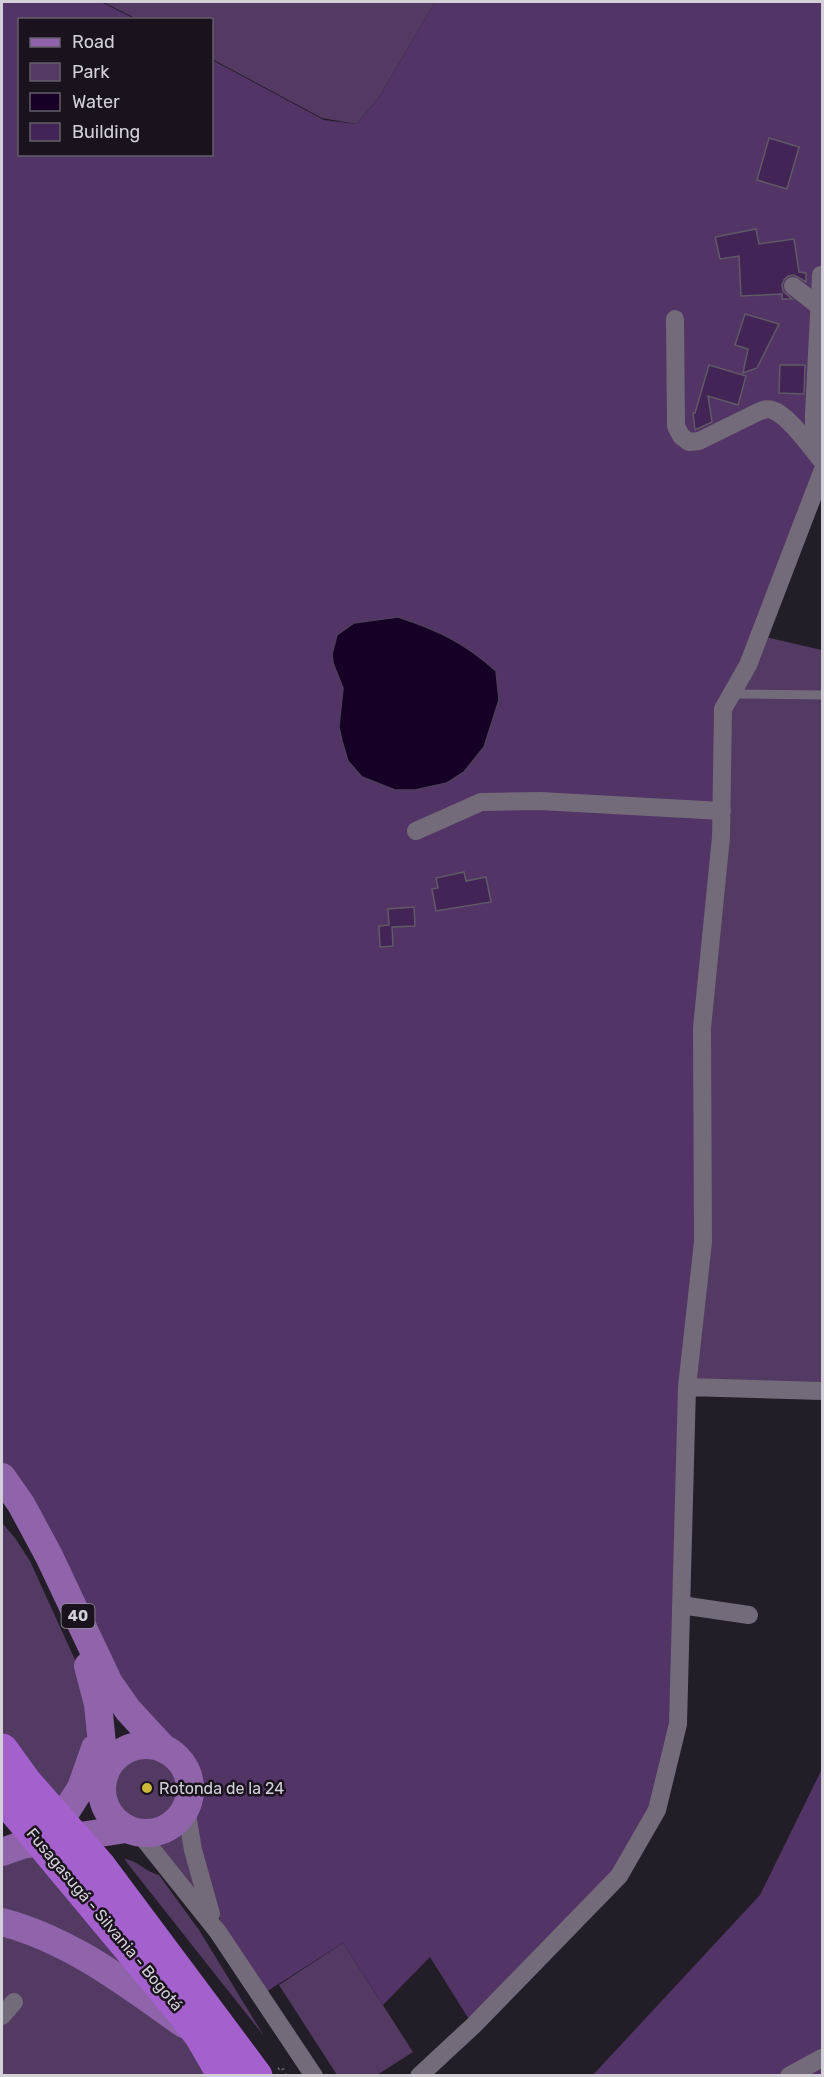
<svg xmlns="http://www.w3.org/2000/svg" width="824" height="2077" viewBox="0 0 824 2077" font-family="Rubik,sans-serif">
  <rect width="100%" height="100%" fill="#231d28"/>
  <path fill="#523a62" d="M103,2H435L378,99L356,124L322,118L212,59V20L137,19Z
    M765,637L822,650V1384L694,1381L708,1029L729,711Z
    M2,1523L15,1538L30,1561L81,1673L89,1716L86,1744L59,1805L2,1734Z
    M112 1789a34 34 0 1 1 68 0a34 34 0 1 1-68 0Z
    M183,1828L199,1898L154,1842C166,1840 175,1837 183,1828Z
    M37,1853L152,1991L2,1912V1862Z
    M124,1859C137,1860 146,1872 159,1875L199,1930L264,2036Z
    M2,1932L63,1957L194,2043L213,2075H2Z
    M343,1943L413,2052L377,2075H337L279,1985Z"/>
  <path fill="#533466" d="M2,2H101L135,19L20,20V154H212V60L324,120L356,124L378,99L435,2H822V469L742,662L717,707L697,1229L672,1723L652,1807L613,1873L470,2021L430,1957L383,2005L343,1943L266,1992L224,1929L218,1914L193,1815L199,1797V1779L192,1762L182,1749L170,1741L137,1706L9,1470L2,1463Z
    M822,1769V2075L592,2076L760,1895Z"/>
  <path fill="#160025" stroke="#4f3e5b" stroke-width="1.5" d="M398,617C438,630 465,643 496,671L499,700L484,747L464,772L447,783L415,790H395L362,777L348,761L342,741L339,727L343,688L333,663L332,654L337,635L354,623Z"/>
  <path fill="#432456" stroke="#615966" stroke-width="1.5" d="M769,138L799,147L787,189L757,180Z
    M756,229L759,244L794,239L799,272L806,273V282L794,275L788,276L784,280L782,285L783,291L792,299H782V294L741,296L739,256L720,259L715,237Z
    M745,314L779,324L757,368L743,373L748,349L735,345Z
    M709,365L746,376L738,405L708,396L712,422L695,430L693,413H695Z
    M780,365H805L804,394L779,393Z
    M464,872L466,881L486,877L491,902L436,911L432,889L438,888L436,878Z
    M414,907L415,926L392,927L393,946L380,947L379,926L389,925L388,909Z"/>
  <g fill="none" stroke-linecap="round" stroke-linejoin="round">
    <path stroke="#68636d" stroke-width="3" stroke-dasharray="1.5 4.5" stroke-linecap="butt" d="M278,2069L282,2067L286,2076"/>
    <path stroke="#736b79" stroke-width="9" d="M732,694L822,695"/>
    <path stroke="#736b79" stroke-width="18" d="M793,286L820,307
      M675,319L676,426L681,436L689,442L699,441L758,412C763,410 767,408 772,410C789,415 811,448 822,461
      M818,454L814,441V414L821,275
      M416,831L481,802L540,801L722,811
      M687,1387L822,1391
      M681,1605L749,1615
      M186,1808L193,1850L211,1914
      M139,1833L218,1932L314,2076
      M2,2016L14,2002
      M419,2076L474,2025L619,1876L657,1810L678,1724L687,1387L703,1242L702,1028L721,837L723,709L748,665L822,472
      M789,2076L822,2058"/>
    <path stroke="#9064ab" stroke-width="28" d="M2,1477L21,1504L49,1556L109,1683L128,1710L164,1749
      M88,1666L98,1704L105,1774
      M102 1789a44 44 0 1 1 88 0a44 44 0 1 1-88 0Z
      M65,1813L81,1788L95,1748
      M2,1852L22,1845L126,1829
      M2,1922C71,1940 127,1984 184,2024"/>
    <path stroke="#a460cd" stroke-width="33" d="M2,1750L25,1782L100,1867L256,2076
      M2,1795L181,2010L201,2036L224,2076"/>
  </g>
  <circle fill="#ccb939" stroke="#1a131e" stroke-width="2" cx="147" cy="1788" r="6"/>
  <g text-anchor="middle" stroke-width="5" stroke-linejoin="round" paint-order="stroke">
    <rect fill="#1a131e" stroke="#9c97a0" stroke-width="1.5" x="61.5" y="1604" width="33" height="24" rx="4.5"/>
    <g font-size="15" font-weight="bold" fill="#d4d0d8">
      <text x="78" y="1621">40</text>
    </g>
    <g font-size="16" fill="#d4d0d8" stroke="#1a131e" text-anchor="start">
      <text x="159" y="1794">Rotonda de la 24</text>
    </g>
    <g font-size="16" fill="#d4d0d8" stroke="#1a131e">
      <text transform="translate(105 1919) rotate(50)" y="6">Fusagasugá - Silvania - Bogotá</text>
    </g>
  </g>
  <rect width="824" height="2077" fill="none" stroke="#d4d0d8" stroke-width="6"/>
  <rect x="18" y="18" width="195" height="138" fill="#1a131e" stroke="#645f68" stroke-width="1.5"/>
  <rect x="30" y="38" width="30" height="9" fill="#9064ab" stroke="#645f68" stroke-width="1.5"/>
  <text x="72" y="48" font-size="18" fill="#d4d0d8">Road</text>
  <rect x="30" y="63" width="30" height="18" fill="#523a62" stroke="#645f68" stroke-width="1.5"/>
  <text x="72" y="78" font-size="18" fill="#d4d0d8">Park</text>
  <rect x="30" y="93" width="30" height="18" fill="#160025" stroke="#645f68" stroke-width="1.5"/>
  <text x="72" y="108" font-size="18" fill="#d4d0d8">Water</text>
  <rect x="30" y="123" width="30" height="18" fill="#432456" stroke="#645f68" stroke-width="1.5"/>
  <text x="72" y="138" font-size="18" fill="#d4d0d8">Building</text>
</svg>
